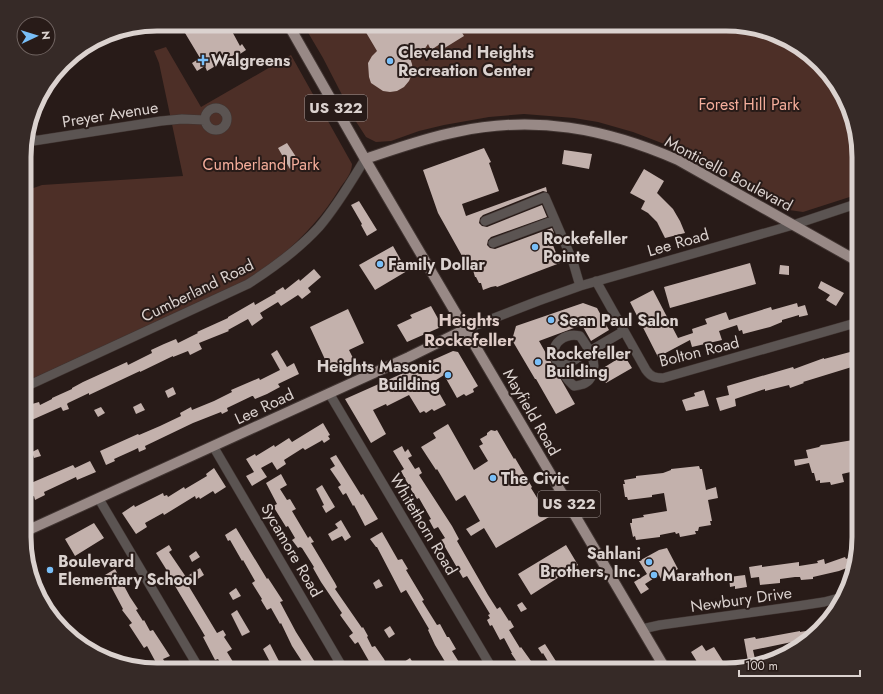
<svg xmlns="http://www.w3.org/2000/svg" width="883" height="694" viewBox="0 0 883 694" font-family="Jost,sans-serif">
  <rect width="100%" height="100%" fill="#281b18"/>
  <path fill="#4d2f27" d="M303,24H734L776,34L814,57L845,99L859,157V194L803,212L789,210L680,150L633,132L598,122L574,118L524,114L489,117L444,125L419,131L391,141L376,142L366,137L355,120L323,58Z
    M166,47L201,107L291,55L352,164C352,173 345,181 340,188C317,226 286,255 249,279L25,382V191L42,185L183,176L159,63L154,51Z"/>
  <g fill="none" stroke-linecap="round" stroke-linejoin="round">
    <path stroke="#8a6056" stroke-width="2.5" d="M818,63L820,75"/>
  </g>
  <path fill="#c3b1ac" d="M189,24H228L240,46L242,44L246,50L240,54L239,52L207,71L205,66L197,71L192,63L200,58L182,28Z
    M361,24H474L461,31L464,36L443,49L440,44L431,50L428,44L420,56L410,58L412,64L413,72L409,81L404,87L397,91L390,92L383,91L371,83L369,77L368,63L372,56L377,51Z
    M287,143L300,163L290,169L278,148Z
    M484,148L491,162L489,163L499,191L462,204L466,216L546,187L547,192L543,191L483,215L480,218L479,223L482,226L487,227L542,205L547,217L491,237L488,240L487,245L490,248L495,249L552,228L554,233L549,235L560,263L497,287L496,286L491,287L483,290L481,283H479L476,277H475L473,270H471L468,263H466L438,213L423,170Z
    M564,150L592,154L589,169L562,164Z
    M644,169L664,181L657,193L673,209L680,221L685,233L665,238L657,222L648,213L641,209L645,201L630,193Z
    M359,201L377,230L367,236L361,225L362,224L351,205Z
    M393,246L407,271L375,290L359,265Z
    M750,263L756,284L670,308L664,287Z
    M780,265L789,266V275L779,274Z
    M314,269L321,277L308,288L311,292L302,299L298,295L281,306L278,302L260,313L263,318L252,326L248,319L228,330L229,331L199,343L202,349L190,355L188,351L173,357V356L140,372V371L89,395V393L68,403L67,404L69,409L63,411L61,407L25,423V410L33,406L32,404L39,402L40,405L52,399V398L72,389V388L83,382L127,362L128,365L152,353L151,350L164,344L176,339L178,343L198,333L197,332L228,318V317L254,302L255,305L276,293L275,292L283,287L285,290L299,279L300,281Z
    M821,281L844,293L836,306L826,300L830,295L818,288Z
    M653,290L678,338L693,333L692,329L707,324L705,319L726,312L729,320L771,307L772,310L797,303L798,307L805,305L808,315L799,317V315L782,320V322L770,327L743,334L742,330L739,331L737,325L719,331L722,340L692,347L690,340L658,357L630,302Z
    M583,303L597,308L609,330L591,341L582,325L539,341L575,404L556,414L536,379H535L512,340L516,326Z
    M431,306L441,324V327L407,342L397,325L412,318L410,315Z
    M348,309L364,343L349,350L355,362L346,367L344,362L329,368L310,327Z
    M277,350L287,367L294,363L299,374L278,384L280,387L267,394L255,399L253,396H252L227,408L228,411L222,414L221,412L193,423L145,446L146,449L139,452L138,448L134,450L114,459L115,461L106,465L100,451L138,434L139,435L160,426L181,416L180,413L191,407L192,410L214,401L232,392L231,390L259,378L260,380L280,370L271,354Z
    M453,351L458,352L478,386L473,389L474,392L466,396L464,394L457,398L444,375L433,382L446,405L434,411L432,409L426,413L424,411L420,413L409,395L387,406L386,404L373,410L386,434L371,443L345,399Z
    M850,352L855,366L803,382L804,383L790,388L789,385L765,391V389L735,399L736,406L720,411L716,398L729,395L727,386L793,367L794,369L824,358V359Z
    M624,355L632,368L606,383L599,372L600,370Z
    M173,387L176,394L168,398L165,391Z
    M704,390L709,406L686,411L682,400L695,396L694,393Z
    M141,403L145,410L136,414L133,407Z
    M101,407L105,413L98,417L94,410Z
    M323,423L330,435L328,436L330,439L324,443L322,440L321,441L305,450L303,448L284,460L286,464L277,470L272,462L261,468L267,477L252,486L246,476L254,472L246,459L255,454L256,456L274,445L275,447L289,438L292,442Z
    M448,424L474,470L488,461L479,446L483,444L480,439L487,435V433L491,430L495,431L497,430L514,459L515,458L532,487L531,488L549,517L496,548L484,528L471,536L466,529L480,521L465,495L456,501L437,469L436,470L421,447L436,438L433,433Z
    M859,439V470L842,474L844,482L831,485L830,482L820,483V480L816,481L814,473H812L809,463L795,466L794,460L808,458L806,450L819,447L821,445L829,444Z
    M402,446L405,452L408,449L412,456L408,458L415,469L419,467L422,473L419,475L452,526L459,539L457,541L488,595L497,609L500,607L509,621L510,620L514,627L509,630L520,648L521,647L531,661L528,663L532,670H519L515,664L517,662L511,653H512L504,638L500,640L492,625L490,626L487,620L490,618L488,615L490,614L467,576L463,578L441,540L445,538L438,527L434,529L429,520L431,519L419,498L417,499L410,488L401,471L404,469L393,451Z
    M38,449L41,456L34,458L32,452Z
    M30,454L33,462L24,464V456Z
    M336,455L361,495L363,494L378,519L365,526L354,505L353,506L346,493L343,495L338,487L341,485L330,469L335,466L330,458Z
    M90,461L96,472L77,480L76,477L44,492L45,495L35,500L34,496L24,500V486L73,465L75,468Z
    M699,466L700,469H702L706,490L716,487L718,498L708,500L712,521H710L711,525L699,527L698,531H695L696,534L680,537L679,533L676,534L675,532L660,535V537L636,540L635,536L633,537L630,523H632V519L644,517L643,515L667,511L664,493L652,495V497L628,500L627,497H625L623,484H625L624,480L636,478V476L663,473L671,470V469Z
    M214,468L226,487L215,494L213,491L200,499L199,497L196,499L195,496L164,515L163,513L145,523L147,527L136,534L122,513L134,505L135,507L163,493L164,496L167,495L168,497L184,487L185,489L207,476L206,474Z
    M281,474L287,485L280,489L287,500L290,499L296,509L292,511L308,538L310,536L314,542L311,543L335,583L337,587L335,589L362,628L363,627L368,636L367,637L372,647L375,646L384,659L388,667L384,670H374L358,642L355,644L349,636L353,633L340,615L342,613L321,582L313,568L314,567L302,548L300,547L298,548L292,540L295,538L288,526L286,527L273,506L277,504L266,483Z
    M322,485L335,507L326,513L322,506L324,505L316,489Z
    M341,520L351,537L345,541L342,536L332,541L328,534L338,528L335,524Z
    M94,523L104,538L75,556L65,539Z
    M236,528L267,579L268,578L283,601L280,602L296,632L320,670H309L304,662L303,663L292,646L281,623L280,624L271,608L267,610L261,600L262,599L252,583L255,581L243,560L242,561L230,540L228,541L225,535Z
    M382,532L398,560L402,559L408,569L406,570L424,600L422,601L437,625L440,624L447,637H449L456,649L452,651L464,670H450L435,645L428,630L429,629L406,590L401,593L377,547H376L370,539Z
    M169,545L172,550L169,552L186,577L200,568L204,575L188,585L217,633L223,630L226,635L224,637L232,649L227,652L238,670H225L218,659L215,660L203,637L205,636L175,586L176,585L156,553Z
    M566,545L578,565L531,595L518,574Z
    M667,548L678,569L661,579L659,575L645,584L649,589L641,594L634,582L647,574L639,561L659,550Z
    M196,551L200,557L192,562L189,556Z
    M857,554L854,565L839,571L813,577V579L801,580L800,577H795L780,579V583L760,585L759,577L751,578L749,567L762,565V567L799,562V566L818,563L817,561L824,559L825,564L845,557L846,559Z
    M115,569L130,597L138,609L136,610L143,621L144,620L150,631L153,630L170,656L163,659L170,670H160L147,646L144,648L129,625L132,623L122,610L123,609L105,575Z
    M745,575L747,587L735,589V586L730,587L729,577Z
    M379,579L383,586L376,589L373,583Z
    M236,588L241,596L233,600L229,593Z
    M522,602L527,609L521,612L517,605Z
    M237,610L250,632L242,636L231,614Z
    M390,626L395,634L389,638L384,630Z
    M800,631V632L806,631L807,638L792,649V642L753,650L755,659L748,661L744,639L755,637L756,639Z
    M270,644L282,667L276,670H262L271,664L263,649Z
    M545,644L559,666L560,670H553L543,653L542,654L538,648Z
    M702,645L706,651L714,647L726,666L718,670H702L691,652Z
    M410,658L415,666L409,670L404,662Z"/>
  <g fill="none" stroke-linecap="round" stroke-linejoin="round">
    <defs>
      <path id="minor" d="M205 119a11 11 0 1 1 22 0a11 11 0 1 1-22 0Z
        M29,128L33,141L161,121L182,119L205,120
        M485,221L545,197L573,262L580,286
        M493,243L555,220
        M596,281L646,370C651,377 655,378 663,378L859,322
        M466,329L538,301L580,286L793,225L859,203
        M564,366C559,365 557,363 555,358C550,342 566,333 580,336C588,348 598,360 592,375C589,383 583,385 574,386C568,380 562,375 564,366L624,331
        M25,387L248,284C273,268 298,250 319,227C337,206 351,182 365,159
        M329,393L493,670
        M213,446L344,670
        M99,499L200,670
        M642,629L660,625L798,606L824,602L843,597"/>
      <path id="major" d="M288,24L365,159L666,670
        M365,159C395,149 425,138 456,132C534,115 605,128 678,160L859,262
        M24,532L409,357L466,329"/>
    </defs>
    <use href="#minor" stroke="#413532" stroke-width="10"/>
    <use href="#major" stroke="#413532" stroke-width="12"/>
    <use href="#minor" stroke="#5b5452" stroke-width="9"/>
    <use href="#major" stroke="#988986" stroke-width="10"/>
  </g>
  <g fill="#79bff8" stroke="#281b18" stroke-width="1.5">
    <path d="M201 54h4v4h4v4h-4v4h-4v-4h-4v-4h4z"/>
    <circle cx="390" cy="61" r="4"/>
    <circle cx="535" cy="247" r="4"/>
    <circle cx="380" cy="264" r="4"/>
    <circle cx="551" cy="320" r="4"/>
    <circle cx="538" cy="362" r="4"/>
    <circle cx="448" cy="375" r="4"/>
    <circle cx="493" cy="478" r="4"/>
    <circle cx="649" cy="562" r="4"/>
    <circle cx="50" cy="570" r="4"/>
    <circle cx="654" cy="575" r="4"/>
  </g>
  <g text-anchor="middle" stroke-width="4" stroke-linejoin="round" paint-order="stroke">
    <g fill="#281b18" stroke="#a59b98" stroke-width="1">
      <rect x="305" y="95" width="62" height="26" rx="3"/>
      <rect x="538" y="491" width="62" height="26" rx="3"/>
    </g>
    <g font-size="15" font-weight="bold" fill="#dbd2cf">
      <text x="336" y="113">US 322</text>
      <text x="569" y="509">US 322</text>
    </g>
    <g font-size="16" font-weight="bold" fill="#dbd2cf" stroke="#281b18" text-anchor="start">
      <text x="398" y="58">Cleveland Heights<tspan x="398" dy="18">Recreation Center</tspan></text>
      <text x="211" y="66">Walgreens</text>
      <text x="543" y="244">Rockefeller<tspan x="543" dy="18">Pointe</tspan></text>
      <text x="388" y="270">Family Dollar</text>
      <text x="559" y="326">Sean Paul Salon</text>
      <text x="546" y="359">Rockefeller<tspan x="546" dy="18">Building</tspan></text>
      <text x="440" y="372" text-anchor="end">Heights Masonic<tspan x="440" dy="18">Building</tspan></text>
      <text x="501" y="484">The Civic</text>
      <text x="641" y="559" text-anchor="end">Sahlani<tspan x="641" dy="18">Brothers, Inc.</tspan></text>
      <text x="58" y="567">Boulevard<tspan x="58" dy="18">Elementary School</tspan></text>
      <text x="662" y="581">Marathon</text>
    </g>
    <g font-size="16" fill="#f4ad9b" stroke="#281b18">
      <text x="749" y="110">Forest Hill Park</text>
      <text x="261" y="170">Cumberland Park</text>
    </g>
    <g font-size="16" fill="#dbd2cf" stroke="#281b18">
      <text transform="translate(110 114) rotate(-9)" y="6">Preyer Avenue</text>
      <text transform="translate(729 173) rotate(28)" y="6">Monticello Boulevard</text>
      <text transform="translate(678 242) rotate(-16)" y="6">Lee Road</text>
      <text transform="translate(197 290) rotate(-26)" y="6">Cumberland Road</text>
      <text transform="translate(699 351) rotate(-14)" y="6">Bolton Road</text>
      <text transform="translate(264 406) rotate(-25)" y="6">Lee Road</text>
      <text transform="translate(532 412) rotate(60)" y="6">Mayfield Road</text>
      <text transform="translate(424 524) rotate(59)" y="6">Whitethorn Road</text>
      <text transform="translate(292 550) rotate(60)" y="6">Sycamore Road</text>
      <text transform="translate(741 599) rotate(-8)" y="6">Newbury Drive</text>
    </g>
    <g font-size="17" font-weight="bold" fill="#dfccc7" stroke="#281b18">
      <text x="469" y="326">Heights<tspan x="469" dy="20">Rockefeller</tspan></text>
    </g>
  </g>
  <path d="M0 0H883V694H0ZM157 31H726A126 126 0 0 1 852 157V537A126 126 0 0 1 726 663H157A126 126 0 0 1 31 537V157A126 126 0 0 1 157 31Z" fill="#362a27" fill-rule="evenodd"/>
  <path fill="none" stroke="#dbd2cf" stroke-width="5" d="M157 31H726A126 126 0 0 1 852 157V537A126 126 0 0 1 726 663H157A126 126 0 0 1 31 537V157A126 126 0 0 1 157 31Z"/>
  <g transform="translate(36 36) rotate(86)"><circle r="19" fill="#281b18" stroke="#706461"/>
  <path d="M0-3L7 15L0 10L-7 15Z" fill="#79bff8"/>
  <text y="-6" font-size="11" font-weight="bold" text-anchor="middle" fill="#dbd2cf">N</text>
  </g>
  <path d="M739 670v6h121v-6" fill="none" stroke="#dbd2cf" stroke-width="2"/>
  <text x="745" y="670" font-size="12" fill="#dbd2cf" stroke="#281b18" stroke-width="3" paint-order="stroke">100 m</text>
</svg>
